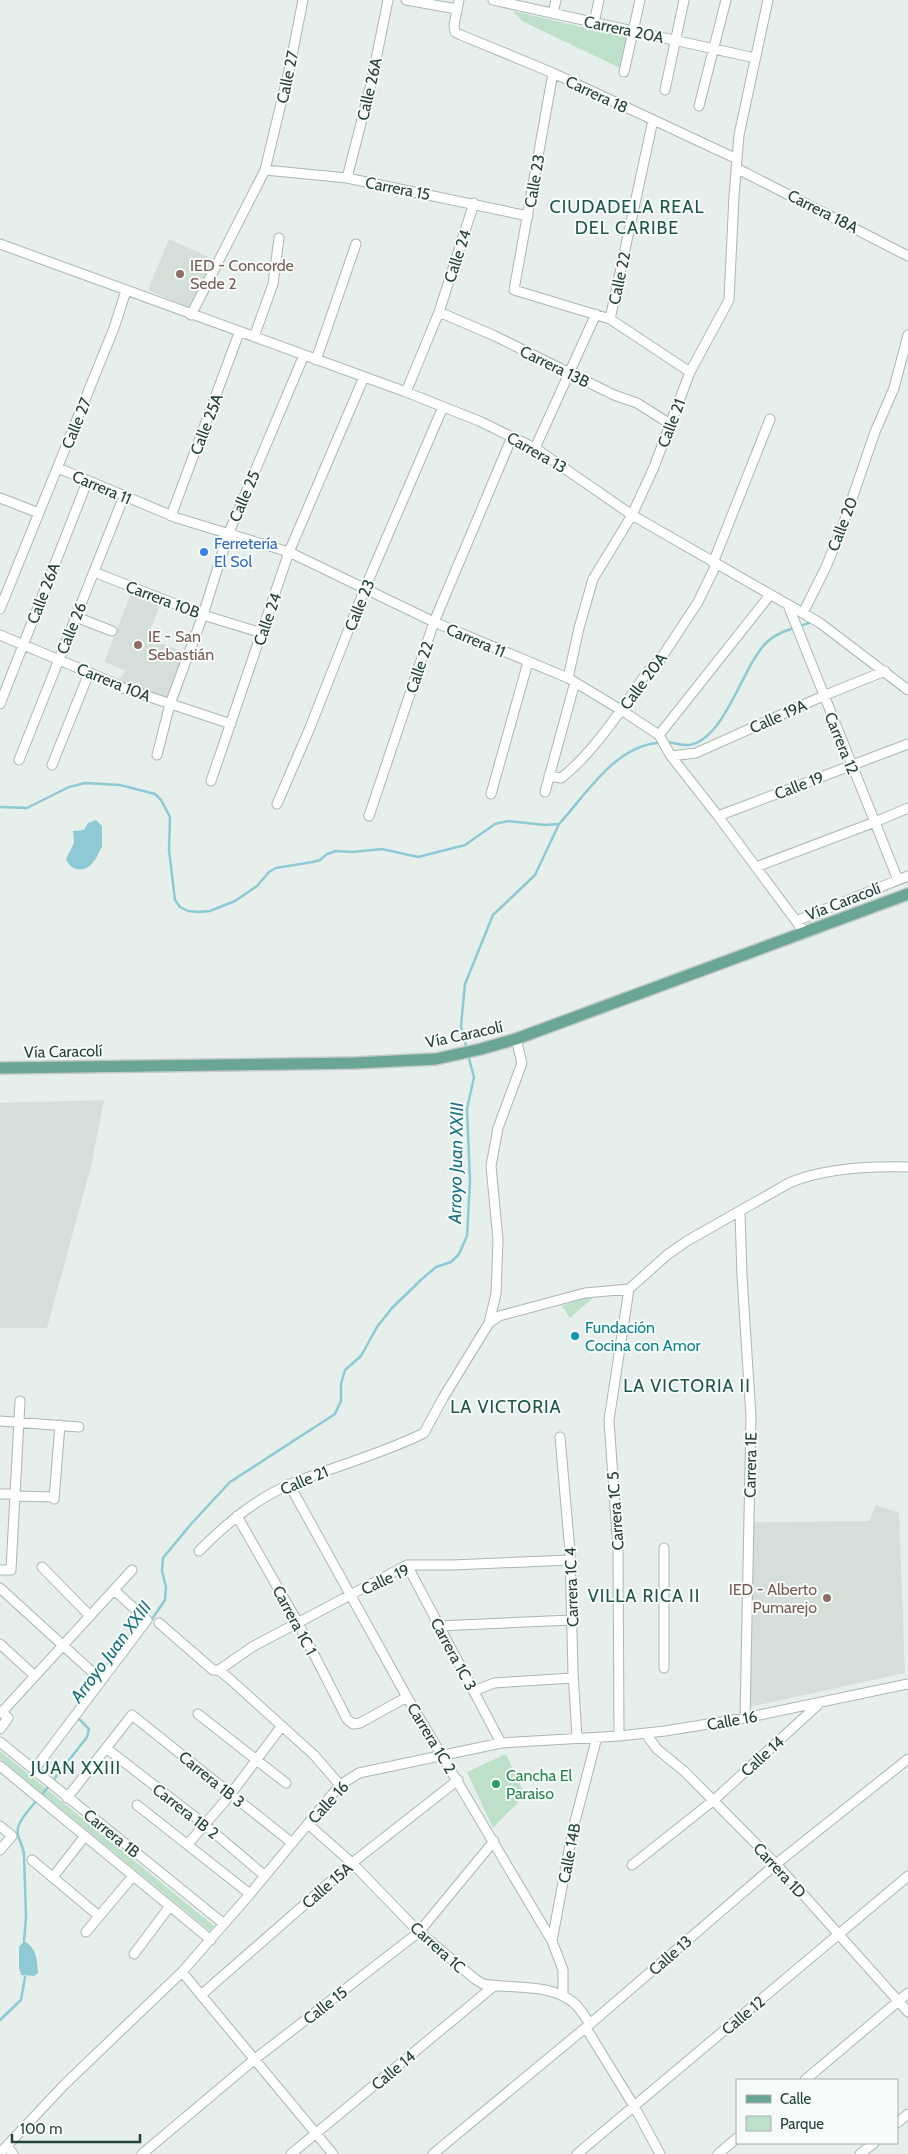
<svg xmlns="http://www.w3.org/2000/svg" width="908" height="2154" viewBox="0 0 908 2154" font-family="Cabin,sans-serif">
  <rect width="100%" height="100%" fill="#e6efeb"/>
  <path fill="#d4dfda" d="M169,239L213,259L189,308L148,290Z
    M132,591L161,602L147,638L184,652L169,699L118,682L125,670L104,662Z
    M104,1100L91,1166L47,1328H0V1103Z
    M876,1505L899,1513L905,1673L749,1707L753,1522L869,1521Z"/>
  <path fill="#bfe0c8" d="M513,11L586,28L587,25L631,37L622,69L522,21Z
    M590,1294L594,1297L570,1318L562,1306Z
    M0,1751L214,1926L210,1931L0,1759Z
    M506,1754L525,1795L493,1828L467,1772Z"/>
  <path fill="#8ec9d4" d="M96,820L102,826V847C98,852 98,857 94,861C86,873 71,872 66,859L74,843L73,831L84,830L88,823Z
    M24,1941C37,1948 37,1960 38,1973L34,1976L21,1975L19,1967V1947Z"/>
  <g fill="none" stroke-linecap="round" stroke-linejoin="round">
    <path stroke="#8ec9d4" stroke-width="2.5" d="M803,625L811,622
      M666,742C673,742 681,746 689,745C725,740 742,666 767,642C774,635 782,632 791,629
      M0,807L27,808L69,787L85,783L120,785L155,794L161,800L170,817L169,850L175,900L180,907L188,911L198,912L210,911L235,901L257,886L269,872L276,868L313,862L320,860L327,854L336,851L352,852L382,849L418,857L465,845L495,824L508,821L545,825L559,824C585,796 614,747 657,743
      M467,1050L461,1026L465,984L493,915L535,875L559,824
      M150,1622L165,1600L166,1587L162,1571L163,1558L191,1524L230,1482L335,1414L341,1401V1384L345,1370L361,1356L377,1327L392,1308L423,1278L436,1267L451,1262L459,1254L467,1236L470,1180L467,1109L474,1077L468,1055
      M41,1796L87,1737L89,1729L77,1717L79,1716
      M24,1941L26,1917L24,1854C23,1847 20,1842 18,1835C15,1823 30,1809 37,1800
      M0,2020L21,2000L25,1977"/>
    <defs>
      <path id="minor" d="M406,0L457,9
        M459,0L454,25L455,32L461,35L553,73L737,159
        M493,0L755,58
        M553,13L556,0
        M594,23L599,0
        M624,72L640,0
        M553,73L514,290L610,319L690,372
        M665,90L684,0
        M699,106L726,0
        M736,168L908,256
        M265,170L347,178L528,216
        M347,178L371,84L388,0
        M0,244L406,392L479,421L535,448L632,515L820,623L908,690
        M439,312L495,336L614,395L637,403L670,424
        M191,315L265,170L290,66L303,0
        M610,319L653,120
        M254,337L273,284L279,238
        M316,360L356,244
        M406,392L439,312L474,203
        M535,448L596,314
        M58,468L177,518L289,552L434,622L568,678L621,710L659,735L671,756L718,816L805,933
        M0,498L39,513
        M171,516L239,333
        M713,563L770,419
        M94,572L203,615L262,633
        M788,605L898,880
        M0,609L114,328L126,291
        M803,613L826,567L843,525L875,432L894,388L908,335
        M76,617L112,631
        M0,635L116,684L117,686L231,724
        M568,678L579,628L593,579L632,515L654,467L690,372L729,300L734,196L739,135L768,0
        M0,704L87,482
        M659,735L770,595
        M157,755L170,704L203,615L228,535L304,355
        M671,756L696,753L823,696L885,671
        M19,760L124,496
        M52,765L89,673
        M549,776L561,778C585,760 609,727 627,702C637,688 646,670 660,660L698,602L716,565
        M211,781L289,552L364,377
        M545,792L575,682
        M491,794L528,662
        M277,804L309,730L365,588L443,407
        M369,816L434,622L512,437
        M718,816L908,744
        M756,867L875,822L908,808
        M796,921L908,876
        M740,1212L742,1276L751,1417L745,1718
        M489,1323L496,1294L498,1240L491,1166L498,1128L522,1063L516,1039
        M0,1421L79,1427
        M560,1437L570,1552L573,1673L577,1737
        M289,1484L407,1697L552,1941L563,1970V1995
        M0,1494H15
        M14,1496L54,1497
        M54,1499L60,1425
        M237,1516L298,1623L347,1719L353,1724L360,1723L407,1697
        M664,1548V1668
        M199,1551C226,1524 255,1499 291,1484C335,1466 382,1454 424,1433L443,1398L489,1323L499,1316L585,1293L629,1289L667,1255L687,1241L789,1183C824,1168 870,1166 908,1167
        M407,1565L501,1743
        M42,1567L90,1616
        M0,1570H11L20,1401
        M0,1588L101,1680
        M159,1623L213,1670H219L232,1681L314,1755L340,1785
        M438,1626L572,1620
        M0,1644L35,1676
        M219,1670L252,1647L407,1565H452L570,1560
        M474,1691L494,1683L573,1678
        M0,1711L8,1718L0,1729
        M2,1712L132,1570
        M198,1714L286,1783
        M646,1734L657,1749L684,1771L776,1864L908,2012
        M619,1736L618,1550L609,1420L629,1289
        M0,1742L224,1924
        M106,1748L204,1824L265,1876
        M0,1766L211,1940
        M34,1770L147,1620L114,1590
        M67,1798L132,1715L292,1843
        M137,1805L250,1894
        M308,1824L352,1863L419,1932L475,1979L483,1984C511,1989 551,1983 574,2003C580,2008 585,2017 590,2024
        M0,1826L12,1836L0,1850
        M188,1844L230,1795L281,1727
        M32,1860L99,1916
        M632,1865L714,1800L821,1702
        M53,1877L85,1836
        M86,1932L133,1876
        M552,1941L573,1829L597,1737
        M134,1954L170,1906
        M182,1972L333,2154
        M201,1995L352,1863L458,1780
        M586,2028L634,2106L660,2154
        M805,2080L908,1993
        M897,2123L908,2114
        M7,2146L13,2154
        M0,2153L65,2084L182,1972L250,1894L340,1785L359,1773L501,1743L619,1736L665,1731L745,1718L908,1684
        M142,2154L255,2059L419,1932L494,1841
        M291,2154L494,1986
        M433,2154L590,2024L776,1864L908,1759
        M577,2154L908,1876
        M718,2154L737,2138
        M860,2154L874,2143"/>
      <path id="major" d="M0,1068L355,1063L436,1059L481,1049L516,1039L908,894"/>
    </defs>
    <use href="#minor" stroke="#a8b8b2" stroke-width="11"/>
    <use href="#major" stroke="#c2cac8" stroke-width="14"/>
    <use href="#minor" stroke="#fff" stroke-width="9"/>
    <use href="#major" stroke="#6aa596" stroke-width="11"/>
  </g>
  <g fill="#8d6e63" stroke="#f7fbf9" stroke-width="2">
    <circle cx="180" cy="274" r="5"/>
    <circle cx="138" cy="645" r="5"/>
    <circle cx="827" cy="1598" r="5"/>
  </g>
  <circle fill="#3f7fe0" stroke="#f7fbf9" stroke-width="2" cx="204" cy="552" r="5"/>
  <circle fill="#0f9aa8" stroke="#f7fbf9" stroke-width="2" cx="575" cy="1336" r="5"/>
  <circle fill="#2e9e5b" stroke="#f7fbf9" stroke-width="2" cx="496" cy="1784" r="5"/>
  <g text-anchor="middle" stroke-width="4" stroke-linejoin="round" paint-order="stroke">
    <g font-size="16" fill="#24423a" stroke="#f7fbf9">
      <text transform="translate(624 29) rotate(12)" y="6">Carrera 20A</text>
      <text transform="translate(287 77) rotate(-78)" y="6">Calle 27</text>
      <text transform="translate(369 89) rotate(-77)" y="6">Calle 26A</text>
      <text transform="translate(597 94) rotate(25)" y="6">Carrera 18</text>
      <text transform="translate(534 181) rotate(-80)" y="6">Calle 23</text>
      <text transform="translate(398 188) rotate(11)" y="6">Carrera 15</text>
      <text transform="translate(823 211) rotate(27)" y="6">Carrera 18A</text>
      <text transform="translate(457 256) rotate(-72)" y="6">Calle 24</text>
      <text transform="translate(619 278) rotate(-78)" y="6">Calle 22</text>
      <text transform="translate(555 366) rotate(26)" y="6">Carrera 13B</text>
      <text transform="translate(76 423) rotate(-68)" y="6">Calle 27</text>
      <text transform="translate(671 423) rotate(-69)" y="6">Calle 21</text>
      <text transform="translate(206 424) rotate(-69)" y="6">Calle 25A</text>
      <text transform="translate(537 452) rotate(30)" y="6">Carrera 13</text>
      <text transform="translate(102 487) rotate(23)" y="6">Carrera 11</text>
      <text transform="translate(244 496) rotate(-67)" y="6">Calle 25</text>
      <text transform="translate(842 524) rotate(-69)" y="6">Calle 20</text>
      <text transform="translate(43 593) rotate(-69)" y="6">Calle 26A</text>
      <text transform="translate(163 599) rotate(21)" y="6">Carrera 10B</text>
      <text transform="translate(359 605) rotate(-68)" y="6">Calle 23</text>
      <text transform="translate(267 619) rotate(-71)" y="6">Calle 24</text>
      <text transform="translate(71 628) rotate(-68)" y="6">Calle 26</text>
      <text transform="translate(476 640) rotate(23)" y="6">Carrera 11</text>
      <text transform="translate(419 667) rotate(-71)" y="6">Calle 22</text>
      <text transform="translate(643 681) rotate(-53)" y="6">Calle 20A</text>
      <text transform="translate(114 682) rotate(22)" y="6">Carrera 10A</text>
      <text transform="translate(778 716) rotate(-24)" y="6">Calle 19A</text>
      <text transform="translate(842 743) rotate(68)" y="6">Carrera 12</text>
      <text transform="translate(799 785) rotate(-21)" y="6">Calle 19</text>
      <text transform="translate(843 901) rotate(-21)" y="6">Vía Caracolí</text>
      <text transform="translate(464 1034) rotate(-12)" y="6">Vía Caracolí</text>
      <text transform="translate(63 1051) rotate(-1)" y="6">Vía Caracolí</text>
      <text transform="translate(750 1465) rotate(-89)" y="6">Carrera 1E</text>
      <text transform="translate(304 1480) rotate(-23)" y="6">Calle 21</text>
      <text transform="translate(615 1511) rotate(-94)" y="6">Carrera 1C 5</text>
      <text transform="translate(385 1579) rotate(-25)" y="6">Calle 19</text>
      <text transform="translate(571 1587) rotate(-92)" y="6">Carrera 1C 4</text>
      <text transform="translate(295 1620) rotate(62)" y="6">Carrera 1C 1</text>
      <text transform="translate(454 1654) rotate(62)" y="6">Carrera 1C 3</text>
      <text transform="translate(732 1720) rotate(-10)" y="6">Calle 16</text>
      <text transform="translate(432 1738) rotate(59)" y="6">Carrera 1C 2</text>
      <text transform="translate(762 1756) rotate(-42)" y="6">Calle 14</text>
      <text transform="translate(212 1779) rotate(39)" y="6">Carrera 1B 3</text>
      <text transform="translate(328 1802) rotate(-47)" y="6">Calle 16</text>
      <text transform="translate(186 1811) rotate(38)" y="6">Carrera 1B 2</text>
      <text transform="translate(112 1833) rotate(39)" y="6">Carrera 1B</text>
      <text transform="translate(569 1853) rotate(-79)" y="6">Calle 14B</text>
      <text transform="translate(780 1870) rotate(47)" y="6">Carrera 1D</text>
      <text transform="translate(327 1885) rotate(-41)" y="6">Calle 15A</text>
      <text transform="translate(438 1947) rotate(42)" y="6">Carrera 1C</text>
      <text transform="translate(670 1955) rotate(-41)" y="6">Calle 13</text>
      <text transform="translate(325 2005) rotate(-38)" y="6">Calle 15</text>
      <text transform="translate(743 2015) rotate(-40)" y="6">Calle 12</text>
      <text transform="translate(393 2070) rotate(-40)" y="6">Calle 14</text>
    </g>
    <g font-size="16" fill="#785e54" stroke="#f7fbf9" text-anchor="start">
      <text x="190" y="271">IED - Concorde<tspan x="190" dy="18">Sede 2</tspan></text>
      <text x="148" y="642">IE - San<tspan x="148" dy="18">Sebastián</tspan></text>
      <text x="817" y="1595" text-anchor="end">IED - Alberto<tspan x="817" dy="18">Pumarejo</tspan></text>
    </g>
    <g font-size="16" fill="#366cbe" stroke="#f7fbf9" text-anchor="start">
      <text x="214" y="549">Ferretería<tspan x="214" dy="18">El Sol</tspan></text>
    </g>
    <g font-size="16" fill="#0d838f" stroke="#f7fbf9" text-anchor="start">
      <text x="585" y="1333">Fundación<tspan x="585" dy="18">Cocina con Amor</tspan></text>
    </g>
    <g font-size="16" fill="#27864d" stroke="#f7fbf9" text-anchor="start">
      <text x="506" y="1781">Cancha El<tspan x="506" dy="18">Paraiso</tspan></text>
    </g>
    <g font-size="18" letter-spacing="1" fill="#1f5548" stroke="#f7fbf9">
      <text x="627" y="213">CIUDADELA REAL<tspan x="627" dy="21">DEL CARIBE</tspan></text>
      <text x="687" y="1392">LA VICTORIA II</text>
      <text x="506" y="1413">LA VICTORIA</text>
      <text x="644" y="1602">VILLA RICA II</text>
      <text x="76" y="1774">JUAN XXIII</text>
    </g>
    <g font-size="18" font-style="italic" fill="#1c6f80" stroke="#f7fbf9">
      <text transform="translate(456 1163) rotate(-89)" y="6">Arroyo Juan XXIII</text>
      <text transform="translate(111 1652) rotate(-53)" y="6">Arroyo Juan XXIII</text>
    </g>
  </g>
  <rect x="736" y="2079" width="162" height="65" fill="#f7fbf9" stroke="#a3b1ad"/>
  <rect x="746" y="2095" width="25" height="8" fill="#6aa596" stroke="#a3b1ad"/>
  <text x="780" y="2104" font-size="15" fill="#24423a">Calle</text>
  <rect x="746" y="2116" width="25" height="15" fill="#bfe0c8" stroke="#a3b1ad"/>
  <text x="780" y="2129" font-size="15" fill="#24423a">Parque</text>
  <path d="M12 2134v8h128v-8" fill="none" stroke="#24423a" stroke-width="2.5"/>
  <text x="20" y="2134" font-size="15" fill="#24423a" stroke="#f7fbf9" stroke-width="4" paint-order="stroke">100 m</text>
</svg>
